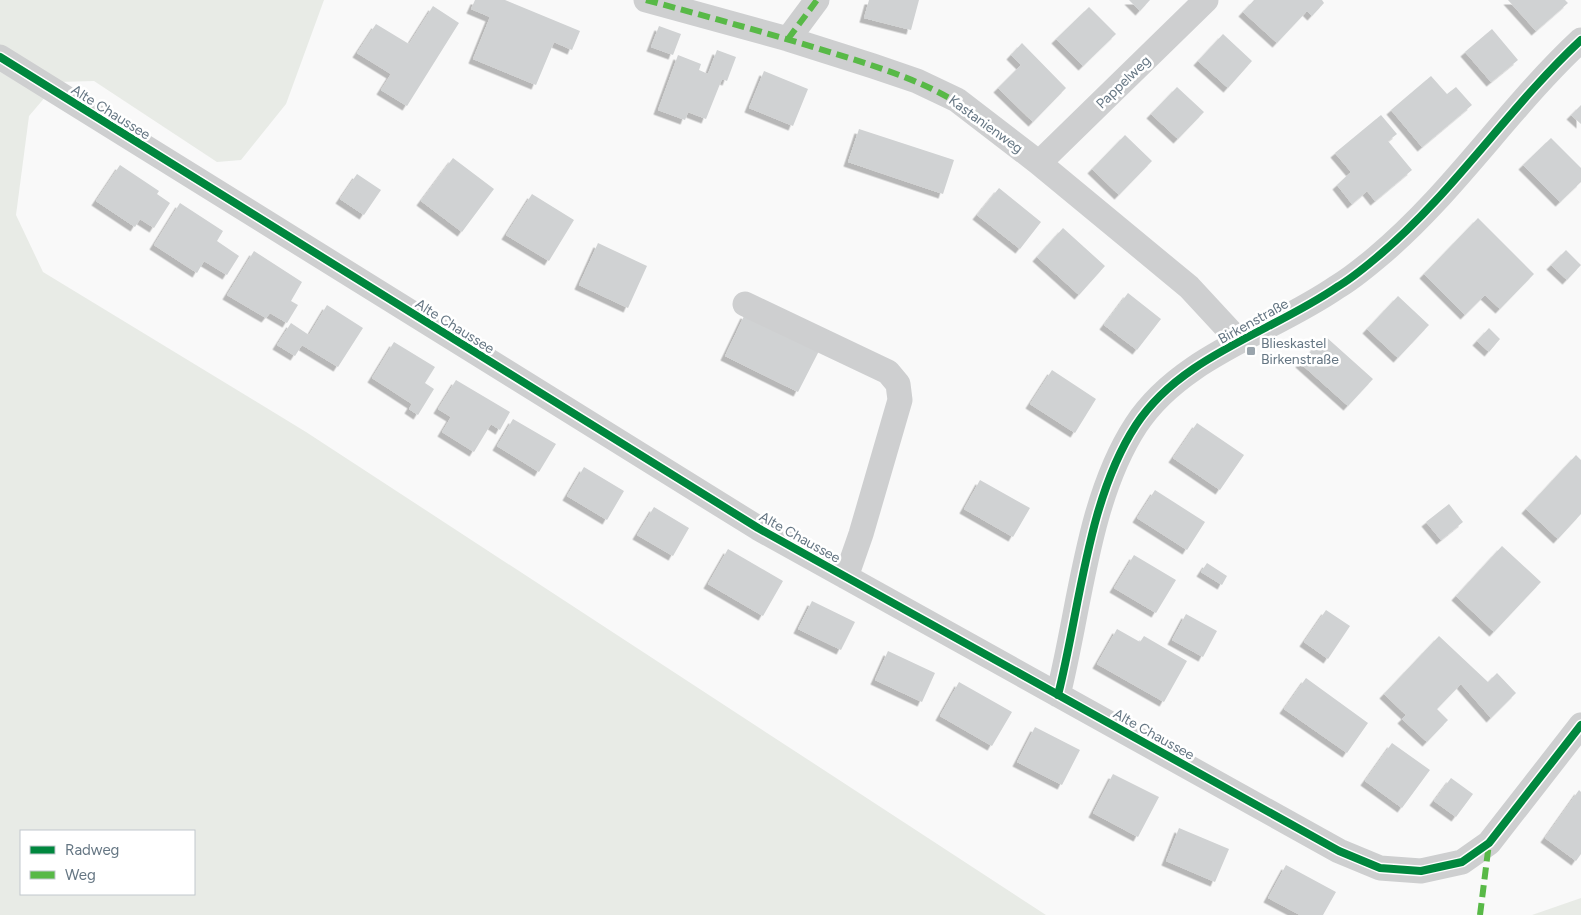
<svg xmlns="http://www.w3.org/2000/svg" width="1581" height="915" viewBox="0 0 1581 915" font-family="Figtree,sans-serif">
  <defs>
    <filter id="shadow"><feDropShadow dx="-4.5" dy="4.5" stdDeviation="0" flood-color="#0004"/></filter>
  </defs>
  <rect width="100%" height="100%" fill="#f9f9f9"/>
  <path fill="#e8ebe6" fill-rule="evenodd" d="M0,0H324L286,104L241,160L217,162L94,81L58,82L29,116L16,215L43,272L306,432L1046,915H0ZM21,831H194V894H21Z
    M1581,898V915H1532Z"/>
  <path fill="#d0d2d3" filter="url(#shadow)" d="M475,0H505L580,31L572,50L554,42L536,85L473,59L490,17L471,9Z
    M869,0H919L911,30L864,18Z
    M1129,0H1150L1140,11Z
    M1254,0H1322L1324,3L1312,16L1307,11L1277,43L1243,12Z
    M1508,0H1565L1568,3L1536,31Z
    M433,6L459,23L407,106L381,90L391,74L357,53L376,24L409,44Z
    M1089,7L1116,34L1083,66L1056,39Z
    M659,26L681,34L673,55L651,47Z
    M1492,29L1518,60L1491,82L1465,52Z
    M1223,34L1252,61L1228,88L1198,61Z
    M1022,43L1066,88L1033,122L998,88L1021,65L1011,55Z
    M717,50L736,57L727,81L722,79L706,119L688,112L685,120L658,110L678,55L701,64L699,70L708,74Z
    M764,71L808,89L793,126L749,108Z
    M1431,76L1447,94L1456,87L1472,105L1422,147L1391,110Z
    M1177,87L1204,112L1178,139L1151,114Z
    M1581,105V124L1571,115Z
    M1381,115L1397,134L1388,141L1412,170L1375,201L1367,191L1352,204L1337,185L1351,172L1335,153Z
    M859,129L954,160L943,194L848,162Z
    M1125,135L1152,161L1119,195L1092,169Z
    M1551,138L1581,168V182L1560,202L1523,165Z
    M453,158L494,189L462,232L421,201Z
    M120,165L159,191L157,194L170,203L154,228L140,219L135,227L96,201Z
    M357,174L381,190L364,215L340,199Z
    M999,188L1041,222L1020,249L977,215Z
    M532,194L574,220L549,261L506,235Z
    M180,203L223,231L217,241L239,256L227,275L204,261L197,273L154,245Z
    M1478,218L1534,274L1500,309L1485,295L1465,315L1424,274Z
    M1063,228L1105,266L1079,295L1037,257Z
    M598,243L647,266L628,308L579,285Z
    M1566,250L1581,265L1567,280L1551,265Z
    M254,251L302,282L291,301L298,305L287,323L270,313L266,318L227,295Z
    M1128,293L1161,319L1137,350L1104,325Z
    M1398,296L1429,325L1398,358L1367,329Z
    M327,305L363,328L338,367L302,345L295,356L277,345L291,323L309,335Z
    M745,314L819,351L798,392L725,356Z
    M1489,328L1500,339L1489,352L1477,341Z
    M1325,336L1373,379L1348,406L1300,363Z
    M394,342L435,367L425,383L434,389L418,415L409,409L412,404L372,378Z
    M1052,370L1096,399L1075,433L1030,404Z
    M456,380L510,412L500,430L491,424L474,452L442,432L451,417L438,409Z
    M513,419L556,444L539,472L497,446Z
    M1197,423L1244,455L1220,490L1173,458Z
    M1576,455L1581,460V514L1558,539L1526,509Z
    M584,467L624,491L607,520L567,496Z
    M980,480L1030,508L1013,537L964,509Z
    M1155,490L1205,522L1187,550L1137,518Z
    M1449,504L1463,522L1441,540L1426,522Z
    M654,507L689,528L673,556L637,535Z
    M1502,546L1541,582L1494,632L1456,596Z
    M728,549L783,581L763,616L708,584Z
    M1134,555L1176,580L1156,613L1114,588Z
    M1207,563L1227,576L1222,585L1201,572Z
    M812,601L855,622L841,650L798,629Z
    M1326,610L1350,626L1328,659L1304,642Z
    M1186,614L1217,631L1203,657L1172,640Z
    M1117,629L1140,642L1144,636L1187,661L1164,702L1097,664Z
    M1439,636L1488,682L1497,673L1516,693L1491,718L1461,684L1437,709L1448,720L1427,742L1402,719L1406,715L1384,694Z
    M888,651L935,673L922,702L875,680Z
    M1306,678L1368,723L1347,753L1284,709Z
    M959,682L1012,712L992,746L940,716Z
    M1035,727L1080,750L1062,785L1017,762Z
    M1392,743L1430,770L1402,808L1365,781Z
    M1113,774L1159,797L1138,837L1093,813Z
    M1451,778L1473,794L1456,817L1434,801Z
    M1579,790L1581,792V854L1576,861L1545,838Z
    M1179,828L1229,849L1215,882L1166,861Z
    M1286,865L1336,892L1323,915H1300L1268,898Z"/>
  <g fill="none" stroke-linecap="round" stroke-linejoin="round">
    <path stroke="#cecfd0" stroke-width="25" d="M646,0L788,39L873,66L917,81L957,100L1039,163L1189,287L1239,341
      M788,39L817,0
      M0,57L758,528L1339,851L1380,868L1421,871L1462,862L1489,843L1581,725
      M1039,163L1206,0
      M745,304L888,372L898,384L900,400L861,534L846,577
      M1058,695C1080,609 1087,500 1136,425C1181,356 1272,332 1337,287C1351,279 1364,268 1376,258C1453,194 1508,108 1581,40"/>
    <path stroke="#58b947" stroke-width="6" stroke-dasharray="12 6" stroke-linecap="butt" d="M646,0C709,17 771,34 833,53C884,69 935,84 978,117
      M788,39L817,0
      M1480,915L1489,843"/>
    <defs>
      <path id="cycleway" d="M0,57L758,528L1339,851L1380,868L1421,871L1462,862L1489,843L1581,725
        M1058,695C1080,609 1087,500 1136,425C1181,356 1272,332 1337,287C1351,279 1364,268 1376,258C1453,194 1508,108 1581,40"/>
    </defs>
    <use href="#cycleway" stroke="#fff" stroke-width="11"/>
    <use href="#cycleway" stroke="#00873e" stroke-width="8"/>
  </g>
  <rect fill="#99a4ac" stroke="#fff" stroke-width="2" x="1246" y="346" width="10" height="10" rx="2.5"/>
  <g text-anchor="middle" stroke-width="5" stroke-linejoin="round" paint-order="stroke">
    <g font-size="14" fill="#657683" stroke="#fff">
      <text transform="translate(1123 82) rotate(-44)" y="5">Pappelweg</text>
      <text transform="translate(111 112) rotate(32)" y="5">Alte Chaussee</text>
      <text transform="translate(986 124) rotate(36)" y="5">Kastanienweg</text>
      <text transform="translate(1253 321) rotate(-29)" y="5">Birkenstraße</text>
      <text transform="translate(455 326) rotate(32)" y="5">Alte Chaussee</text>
      <text transform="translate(800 537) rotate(29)" y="5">Alte Chaussee</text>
      <text transform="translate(1154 734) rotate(29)" y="5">Alte Chaussee</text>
    </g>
    <g font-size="14" fill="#657683" stroke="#fff" text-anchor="start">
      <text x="1261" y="348">Blieskastel<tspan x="1261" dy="16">Birkenstraße</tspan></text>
    </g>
  </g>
  <rect x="20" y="830" width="175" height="65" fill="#ffffff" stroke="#c1c8cd"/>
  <rect x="30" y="846" width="25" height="8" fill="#00873e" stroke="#c1c8cd"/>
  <text x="65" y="855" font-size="15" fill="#657683">Radweg</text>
  <rect x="30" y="871" width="25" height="8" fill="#58b947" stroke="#c1c8cd"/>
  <text x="65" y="880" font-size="15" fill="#657683">Weg</text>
</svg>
